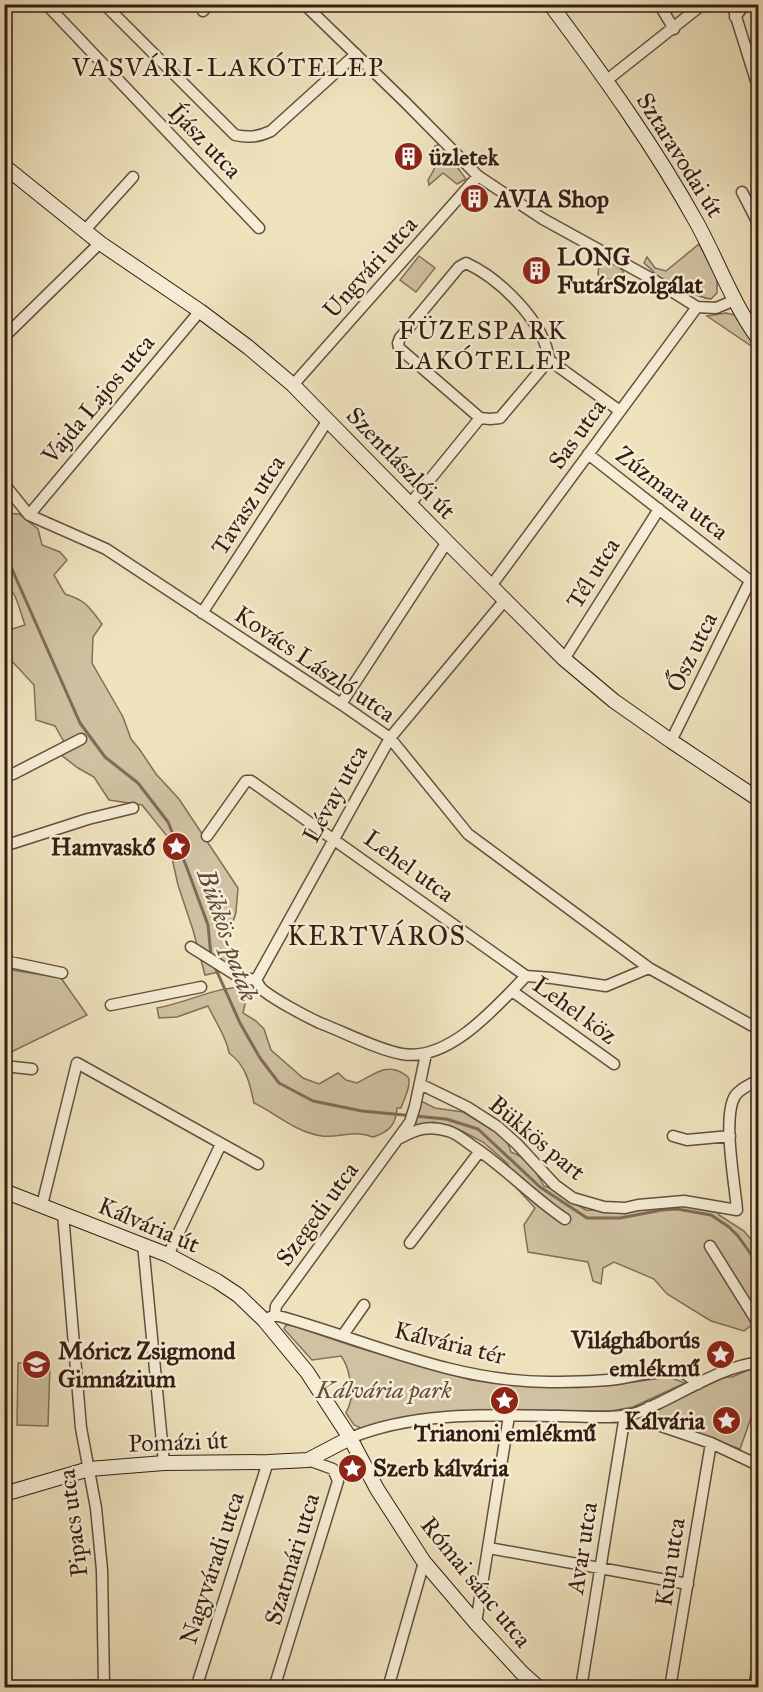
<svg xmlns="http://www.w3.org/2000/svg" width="763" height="1692" viewBox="0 0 763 1692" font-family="'IM FELL Great Primer',serif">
  <rect width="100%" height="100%" fill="#efe3be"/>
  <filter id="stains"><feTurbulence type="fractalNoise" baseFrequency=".00333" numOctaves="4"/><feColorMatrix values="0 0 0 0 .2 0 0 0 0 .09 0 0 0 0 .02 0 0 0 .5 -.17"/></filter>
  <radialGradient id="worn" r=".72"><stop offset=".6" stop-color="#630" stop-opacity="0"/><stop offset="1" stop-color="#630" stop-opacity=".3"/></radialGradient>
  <path fill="#cfc1a1" stroke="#826e5a" stroke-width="1.5" d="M440,144L466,179L457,184L443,173L429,185L428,180C432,173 438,165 435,156C433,147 431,155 435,146Z
    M699,244L717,278V293L711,299C692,298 675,277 659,280L653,271L644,263L647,257L655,268L666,271Z
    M419,256L435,268L416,292L400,280Z
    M607,261C616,265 624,267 625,278L623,280L601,279L598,274L599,265Z
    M726,313L735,315L757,350L707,316Z
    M4,513L19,514L38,529L42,545L60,552L67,560L54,575L65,594C87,601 89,607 102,624L93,637L92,663L123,717L131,739L140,750L156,774L179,799L238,888L236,912L228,939L233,958V969L205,975L193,930L178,885L167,836L142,805L109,800L94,777L78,768L61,755L64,742L55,726L36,720L34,685L8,657L9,630L25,625C20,611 16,591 5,583Z
    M12,970L61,978L87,1015L5,1055V987Z
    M243,987L248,990L243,1013L256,1021L264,1029L271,1050L303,1078L319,1084L338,1073L346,1080L357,1083C373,1075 387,1062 404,1074C408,1077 409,1077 409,1081C410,1089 403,1101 401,1108H397C396,1125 389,1132 373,1137C354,1129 341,1138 322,1136C295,1132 277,1114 254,1103C250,1084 246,1065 229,1053C227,1038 215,1021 208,1006L177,1017L159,1018L157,1008C186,1003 212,988 243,987Z
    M423,1102L435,1108L463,1112L496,1132L507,1141L511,1152C528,1158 535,1170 544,1186L561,1191L567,1199L586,1210L615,1211L711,1202L719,1215L744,1231L758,1248V1320L744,1331L711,1321L667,1294L654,1279L614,1262L603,1268L601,1284L593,1281L588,1262L528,1252L524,1225L535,1208L511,1182L508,1164L483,1142L462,1131L433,1122L409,1131L418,1104Z
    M286,1325H291L356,1347L471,1380L541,1387L605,1386L669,1377L685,1383L633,1407L611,1411L506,1410L423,1415L361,1428L354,1425L346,1413C348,1409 350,1404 351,1399C352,1386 349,1366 341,1356L312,1360L284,1329Z
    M18,1363L50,1364L48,1426L17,1425Z
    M751,1369H758V1398L740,1449L653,1419L652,1412L657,1408L724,1377H732Z"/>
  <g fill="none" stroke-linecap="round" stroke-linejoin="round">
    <path stroke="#7f6b56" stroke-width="3" d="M4,551L80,723L105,757L138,783L168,822L187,868L208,925L211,956
      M214,965L240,1023L260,1058L279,1083L313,1101L362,1111L446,1119L478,1129L540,1187L587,1218H620L662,1210L677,1209L711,1215L729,1227L738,1236L758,1264"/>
    <defs>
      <path id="street" d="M46,4L259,228
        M104,4L235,135C249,138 258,137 271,131L356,54
        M304,4L405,102L478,176L543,219L652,279L697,307L716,308L735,300
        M659,4L674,29
        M732,4L758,87
        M203,11L209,4
        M735,17L745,4
        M607,80L703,4
        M742,192L758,223
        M85,230L133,177
        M466,263C499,278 545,322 549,360L500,418L490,419L480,418L399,348L398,343L400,338L459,267Z
        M4,337L100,243
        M549,360L620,411
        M293,385L478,176
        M588,454L758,587
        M4,484L29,515L106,549L341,704L390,738L468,834L649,968L758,1029
        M410,504L480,418
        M29,515L200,311
        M491,586L697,307
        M202,613L328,420
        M564,659L659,509
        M341,704L447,542
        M671,741L750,581
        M4,776L13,774L81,739
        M207,836L246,781H251L526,976L552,978L606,986L649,968
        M4,846L88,819L133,808
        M191,947L239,977L256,980
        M4,956L10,962L62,973
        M256,980L390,738L505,600
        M256,980C258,984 260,988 264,991C277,1001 305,1016 320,1023C344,1032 378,1050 402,1054C449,1062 496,1007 526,976
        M512,991L614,1064
        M111,1005L201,987
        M4,1066L32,1069
        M420,1084L467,1107L498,1127L517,1144L555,1185L573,1198L604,1207L625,1208L638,1205L684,1201L737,1210C735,1184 722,1117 735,1096C740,1088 750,1085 758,1080
        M673,1136L687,1140L730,1136
        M400,1138C417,1129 429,1125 448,1131C456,1133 464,1140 471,1145C505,1167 532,1197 565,1219
        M42,1205L77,1063L258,1164
        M63,1214L81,1428L96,1508L102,1570L104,1685
        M410,1243L480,1151
        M143,1244L164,1463
        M710,1246L758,1323
        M168,1255L221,1144
        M275,1315L276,1306L410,1122L415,1106L426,1054
        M264,1320L275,1315C367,1340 452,1382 549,1382C571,1382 594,1382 617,1379C630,1377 664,1369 675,1370C685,1372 691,1378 698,1384
        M343,1335L364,1305
        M649,1407L647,1417L658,1425L711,1443L758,1465
        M350,1438C415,1411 490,1415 559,1416C581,1416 616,1420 636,1413C643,1411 650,1407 657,1404C685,1391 729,1364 758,1363
        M489,1548L688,1584
        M476,1623L509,1416
        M39,1688L104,1685L116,1688
        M196,1688L268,1462
        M274,1688L338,1481L333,1469L308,1460
        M388,1688L424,1562
        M581,1688L625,1415
        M670,1688L711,1443
        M754,1688L758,1666"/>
      <path id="secondary" d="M550,4C603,75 655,147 698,225C718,262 733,304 758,338
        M4,166L100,243L200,311L248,347L293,385L447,542L564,659L614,701L671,741L758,799
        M4,1191L168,1255L217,1281L238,1295L264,1320L307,1372L350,1438L377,1489L424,1562L476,1623L522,1673L539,1688
        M4,1494L89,1469L164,1463L268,1462L308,1460L350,1438"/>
    </defs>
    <use href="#street" stroke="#644e3d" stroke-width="13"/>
    <use href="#secondary" stroke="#351c12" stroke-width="16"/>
    <use href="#street" stroke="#f5edd5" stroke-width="10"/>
    <use href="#secondary" stroke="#f5edd5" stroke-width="14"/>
  </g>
  <defs>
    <symbol id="building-disc" viewBox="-11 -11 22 22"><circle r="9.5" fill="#8f2418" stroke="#f5edd5"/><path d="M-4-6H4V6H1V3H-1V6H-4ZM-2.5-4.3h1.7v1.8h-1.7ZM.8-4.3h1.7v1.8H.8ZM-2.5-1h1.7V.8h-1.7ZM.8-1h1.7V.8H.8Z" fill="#fff"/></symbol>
    <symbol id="sight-disc" viewBox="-11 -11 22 22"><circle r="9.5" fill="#8f2418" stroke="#f5edd5"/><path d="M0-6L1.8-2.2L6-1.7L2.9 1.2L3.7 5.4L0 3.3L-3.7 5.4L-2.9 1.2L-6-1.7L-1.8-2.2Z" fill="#fff"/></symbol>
    <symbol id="school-disc" viewBox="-11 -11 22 22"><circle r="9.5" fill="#8f2418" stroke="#f5edd5"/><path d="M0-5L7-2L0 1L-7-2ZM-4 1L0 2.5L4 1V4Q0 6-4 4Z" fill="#fff"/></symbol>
  </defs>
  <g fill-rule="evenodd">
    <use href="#building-disc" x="392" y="140" width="33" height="33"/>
    <use href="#building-disc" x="458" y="182" width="33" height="33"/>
    <use href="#building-disc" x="520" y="254" width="33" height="33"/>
    <use href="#sight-disc" x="160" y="830" width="33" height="33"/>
    <use href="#sight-disc" x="704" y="1338" width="33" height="33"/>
    <use href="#school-disc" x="20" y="1348" width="33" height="33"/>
    <use href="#sight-disc" x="488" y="1384" width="33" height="33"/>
    <use href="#sight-disc" x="710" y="1404" width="33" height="33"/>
    <use href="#sight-disc" x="336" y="1452" width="33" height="33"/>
  </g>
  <g text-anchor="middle" stroke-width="5" stroke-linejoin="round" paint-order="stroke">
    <g font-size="24" fill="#351c12" stroke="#f5edd5">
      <text transform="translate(205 141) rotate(46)" y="8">Íjász utca</text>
      <text transform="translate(680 155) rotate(58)" y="8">Sztaravodai út</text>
      <text transform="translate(370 267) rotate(-48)" y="8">Ungvári utca</text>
      <text transform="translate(98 399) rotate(-50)" y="8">Vajda Lajos utca</text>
      <text transform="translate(577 434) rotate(-54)" y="8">Sas utca</text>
      <text transform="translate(401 463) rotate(46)" y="8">Szentlászlói út</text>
      <text transform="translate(672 493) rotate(38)" y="8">Zúzmara utca</text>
      <text transform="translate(248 505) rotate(-57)" y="8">Tavasz utca</text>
      <text transform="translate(593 573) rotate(-58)" y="8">Tél utca</text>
      <text transform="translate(692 652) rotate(-64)" y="8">Ősz utca</text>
      <text transform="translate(315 664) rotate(34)" y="8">Kovács László utca</text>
      <text transform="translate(335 794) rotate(-61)" y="8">Lévay utca</text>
      <text transform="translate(409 866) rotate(36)" y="8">Lehel utca</text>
      <text transform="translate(575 1010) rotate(36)" y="8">Lehel köz</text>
      <text transform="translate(537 1138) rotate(40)" y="8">Bükkös part</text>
      <text transform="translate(317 1214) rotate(-54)" y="8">Szegedi utca</text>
      <text transform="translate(149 1225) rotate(23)" y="8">Kálvária út</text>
      <text transform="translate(450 1343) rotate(14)" y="8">Kálvária tér</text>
      <text transform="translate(178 1442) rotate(-2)" y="8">Pomázi út</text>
      <text transform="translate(73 1523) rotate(-97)" y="8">Pipacs utca</text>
      <text transform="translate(582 1548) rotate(-81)" y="8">Avar utca</text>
      <text transform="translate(292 1559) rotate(-73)" y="8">Szatmári utca</text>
      <text transform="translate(670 1562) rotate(-81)" y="8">Kun utca</text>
      <text transform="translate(212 1568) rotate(-72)" y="8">Nagyváradi utca</text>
      <text transform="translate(476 1582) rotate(51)" y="8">Római sánc utca</text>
    </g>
    <g font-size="24" font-weight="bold" fill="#351c12" stroke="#f5edd5" text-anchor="start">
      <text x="429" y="165">üzletek</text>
      <text x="495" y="207">AVIA Shop</text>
      <text x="557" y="265">LONG<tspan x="557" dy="28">FutárSzolgálat</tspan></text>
      <text x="155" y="855" text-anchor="end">Hamvaskő</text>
      <text x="700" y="1348" text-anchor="end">Világháborús<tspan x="700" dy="28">emlékmű</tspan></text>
      <text x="58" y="1359">Móricz Zsigmond<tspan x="58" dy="28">Gimnázium</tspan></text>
      <text x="705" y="1429" text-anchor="end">Kálvária</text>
      <text x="505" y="1441" text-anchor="middle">Trianoni emlékmű</text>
      <text x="373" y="1476">Szerb kálvária</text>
    </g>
    <g font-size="24" font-style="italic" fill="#634e3d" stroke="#f5edd5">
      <text x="384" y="1398">Kálvária park</text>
    </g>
    <g font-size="26" letter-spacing="1.5" fill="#351c12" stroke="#f5edd5">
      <text x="228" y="76">VASVÁRI-LAKÓTELEP</text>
      <text x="483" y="339">FÜZESPARK<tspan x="483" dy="30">LAKÓTELEP</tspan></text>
    </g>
    <g font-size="26" font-style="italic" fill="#604a3a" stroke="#f5edd5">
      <text transform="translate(228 935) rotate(71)" y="9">Bükkös-patak</text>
    </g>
    <g font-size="27" letter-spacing="1.5" fill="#351c12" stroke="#f5edd5">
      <text x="377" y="945">KERTVÁROS</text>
    </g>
  </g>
  <rect width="763" height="1692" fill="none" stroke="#efe3be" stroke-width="24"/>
  <rect x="6" y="6" width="751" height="1680" fill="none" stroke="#351c12" stroke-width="3"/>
  <rect x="12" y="12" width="739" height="1668" fill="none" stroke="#351c12" stroke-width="1.5"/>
  <rect width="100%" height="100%" filter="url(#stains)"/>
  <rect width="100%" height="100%" fill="url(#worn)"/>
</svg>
